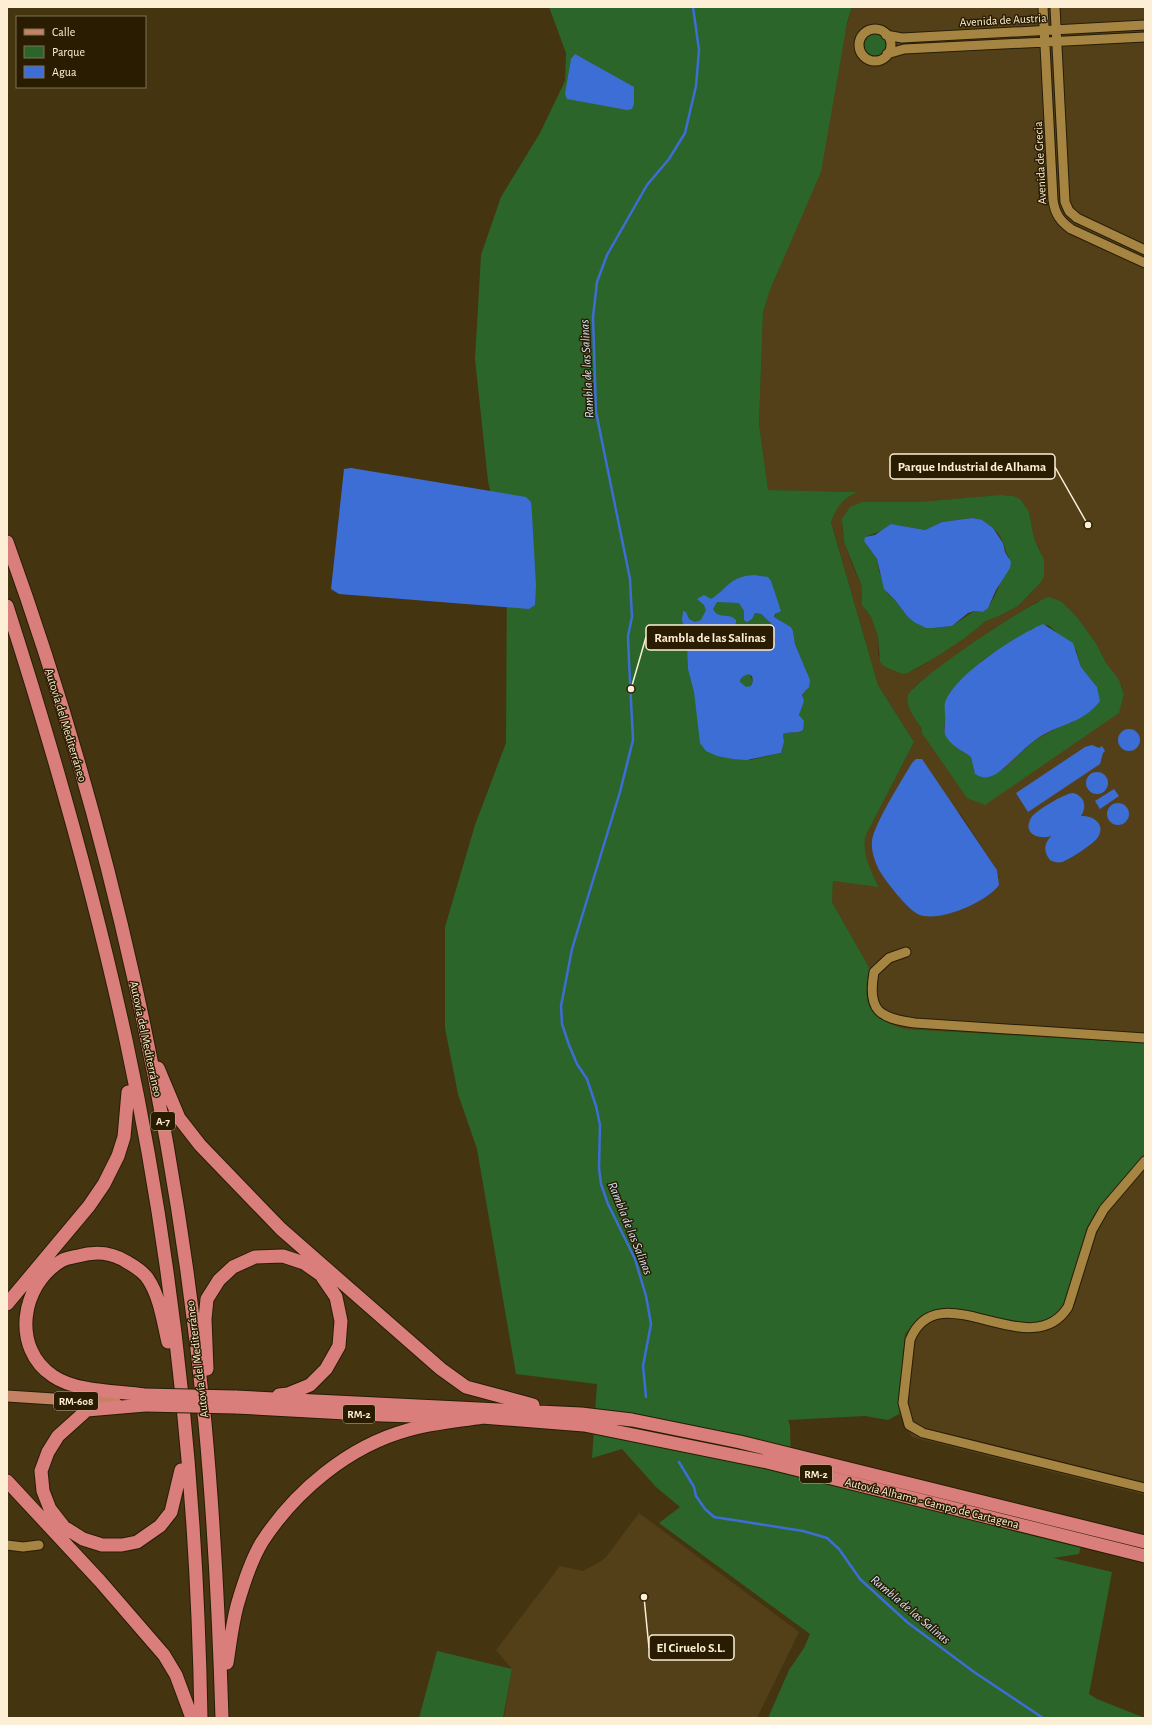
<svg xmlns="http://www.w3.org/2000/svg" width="1152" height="1725" viewBox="0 0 1152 1725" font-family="'Alegreya Sans',sans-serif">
  <rect width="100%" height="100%" fill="#453410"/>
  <path fill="#534018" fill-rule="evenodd" d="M852,7H1145V1043L905,1029L891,1025L875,1014L871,1007L867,997V984L870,969L832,902L833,881L879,886L869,869L866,857L864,847L865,837L914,742L878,685L831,521L837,506L856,492L768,490L759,424L763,314L770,290L780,267ZM1007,495L1029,512L1034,538L1041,552V582L1018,606L997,617L986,621L965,638L915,670L902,674L885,667L878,655V637L871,617L865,610L862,587L853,567L844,542L842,526L862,502H918ZM1038,601L1062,602L1077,617L1096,643L1106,663L1122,686L1124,694L1118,713L922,733V729L916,720L908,701V696L915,686L1000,625ZM960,813L997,870L999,878L989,895L972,905L953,912L916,913L906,904L879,869L872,848Z
    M1145,1154V1495L912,1437L899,1414V1402L904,1342L905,1334L911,1326L920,1316L938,1309L948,1308L980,1314L1087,1228L1095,1213Z
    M639,1513L799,1632L757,1718H505L504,1717L512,1669L496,1650L560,1566L583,1571L600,1562L606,1557Z"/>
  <path fill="#2b6529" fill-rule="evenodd" d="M549,7H852L847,23L821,172L770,290L763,313L759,424L768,490L857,492C841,501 838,505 831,522L878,685L914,742L865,837C863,856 870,870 879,887L833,881L832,902L870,969C861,1003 872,1020 905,1029L1145,1043V1154L1095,1213L1087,1228L1068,1299C1064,1307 1058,1316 1049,1320C1031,1330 970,1312 948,1308L938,1309L921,1316L905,1334L899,1402V1414L888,1420L865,1416L788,1420L790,1426L791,1469L1082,1542L1079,1554L1053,1558L1112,1572L1089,1694L1097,1699L1145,1718H768L789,1670L804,1648L810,1634L659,1523L680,1507L656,1487L622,1449L592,1458L597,1384L516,1374L477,1149L458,1094L445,1028V927L475,825L506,743L507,569L488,481L475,359L481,255L501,197L540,133L565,81L566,53ZM750,575L763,576L770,581L773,593L780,608L774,617L791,627L793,631L795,644L807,673V690C795,700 799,718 803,730C797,734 790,731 783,734L784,742L781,753L750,760L751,686L753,681L750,675L758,646L774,644V626L761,614L755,613L753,615Z
    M861 45a13 13 0 1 1 26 0a13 13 0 1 1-26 0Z
    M1001,495L1013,496L1020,499L1029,512L1034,538L1044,560V576L1041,582L1018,606L997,617L986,621L965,638L936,657L908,673L902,674L885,667L880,662L878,637L871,617L862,605V587L844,542L842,519L850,507L862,502H918ZM971,518C986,521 997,528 1003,542C1005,547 1005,552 1009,557C1004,572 996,602 983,612L974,611L952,626L933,628L907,616L895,600L888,594L879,571L877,559L864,541L865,537L897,525L925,530L942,522Z
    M1049,597L1062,602L1077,617L1096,643L1106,663L1119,680L1124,694L1119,713L985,805L967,798L922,733V729C917,720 905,708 908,696C911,682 1032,601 1049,597ZM1048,625L1076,650L1081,667L1097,687L1072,723L1065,724L1035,740L1004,769L975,774L971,757L957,748L946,737L944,728L949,694L983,660L1032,629Z
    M437,1651L512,1669L503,1718H419Z"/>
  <path fill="#3d6ed6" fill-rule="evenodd" d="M575,54L634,87V104L632,109L627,110L567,99L565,94L571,59Z
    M351,468L526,497L531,502L532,514L536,586L535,605L529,609L339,594L331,589L344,469Z
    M972,518L982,520L993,528L1003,543L1005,552L1011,562L1010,568L996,590L988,608L983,612L974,611L968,613L952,626L933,628H926L914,622L907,616L895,600L884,589L877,559L864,541L865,537L875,535L891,524L925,530L942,522Z
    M755,575L768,577L771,581L781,611L775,614L774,617L791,627L793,631L795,644L810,680L809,687L802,695L804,701L799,715L804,721L803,730C797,734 790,731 783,734L784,742L781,753L746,760L733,759L717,756L706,751L700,743L694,692L688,669L687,643L688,641L691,643L693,648L696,650L712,644L715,639C711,624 694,634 684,628L682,620L683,611L686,612L689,619L695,622L701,620L706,610L704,605L697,599L704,595L711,599C729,588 729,576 755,575ZM717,602L739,603L744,611V620L747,622L752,619L755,613L761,614L774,626L771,633L775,639L774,644C760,649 728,650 728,630L736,623V620C729,612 718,620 713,609ZM748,674L752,676L753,681L751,686L746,687L740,682C740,677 744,676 748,674Z
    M1043,624L1073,643L1081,667L1097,687L1100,701C1082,725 1058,723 1035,740C1022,750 1010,764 996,774C988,778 983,779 975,774L971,757C963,751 953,747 947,738C943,733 945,727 945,721C946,714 943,706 946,700C958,673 1017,635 1043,624Z
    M1118 740a11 11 0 1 1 22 0a11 11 0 1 1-22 0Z
    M1092,745L1099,748L1102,746L1105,751L1103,753L1100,764L1028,812L1016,793L1085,747Z
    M916,759H922L997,870L999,885C987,902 941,922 920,915C909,912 883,878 878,868C874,859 871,850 872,841C874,824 902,780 912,763Z
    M1086 783a11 11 0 1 1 22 0a11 11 0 1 1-22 0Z
    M1114,789L1119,796L1100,809L1095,801Z
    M1073,793C1085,796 1087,807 1081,816C1093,815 1106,824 1098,837C1095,843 1069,860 1062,862C1057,863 1054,862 1050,860C1043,851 1044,844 1051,836C1039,840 1022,834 1031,818C1035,811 1065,793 1073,793Z
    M1107 814a11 11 0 1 1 22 0a11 11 0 1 1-22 0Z"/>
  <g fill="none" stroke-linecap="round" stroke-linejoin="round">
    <path stroke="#3d6ed6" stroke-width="2.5" d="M646,1397L643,1366L651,1324L646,1296L635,1259L608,1204L601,1184L599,1168L600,1125L596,1106L587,1079L577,1064L569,1045L562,1024L561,1006L572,949L620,792L633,740L629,661L628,636L632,617L630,579L596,412L593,317L597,282L607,255L647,185L669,159L685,133L696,86L699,50L693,7
      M679,1462L694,1487L696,1496L705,1509L714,1517L803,1531L827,1538L839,1549L860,1579L907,1622L974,1672L1043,1718"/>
    <defs>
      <path id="minor" d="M1043,7L1053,200C1055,214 1060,221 1071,229L1145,263
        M1055,7L1065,202L1069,211L1077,218L1145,250
        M859 45a16 16 0 1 1 32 0a16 16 0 1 1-32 0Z
        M886,35L902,38L1145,25
        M887,54L904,49L1145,37
        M906,952L889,958L874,972C867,1011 879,1018 915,1023L1145,1038
        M1145,1161L1104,1209L1092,1230L1068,1307C1030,1367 938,1270 910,1340L903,1403L909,1425L923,1433L1145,1488
        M7,1545L23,1547L39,1545"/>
      <path id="major" d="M7,1396L116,1403"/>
      <path id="highway" d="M7,542C109,824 176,1125 205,1423C214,1521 219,1620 222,1718
        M7,606C53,749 94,893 126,1040C174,1262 197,1491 201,1718
        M158,1068L179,1118L200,1145L281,1229L441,1369L466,1387L533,1405
        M7,1304L89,1206L104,1184L118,1156L124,1137L128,1092
        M207,1369L205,1319L207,1299L219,1280L233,1267L255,1257L283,1256L304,1263L321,1275L336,1297L341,1321L339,1346L326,1369L310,1385L288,1394L279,1395
        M144,1395C117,1391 76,1392 53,1376C11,1348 21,1285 61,1261C66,1258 73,1257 78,1256C96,1251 111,1252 127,1262C134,1266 143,1271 148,1279C160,1297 163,1321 168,1342
        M235,1397L581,1414L632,1420L740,1442L1145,1542
        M145,1405L87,1410L58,1436L48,1452L41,1471L43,1491L50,1509L64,1527L83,1539L102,1545H122L137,1542L160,1526L171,1512L181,1470
        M236,1407L382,1415L448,1417
        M482,1417L584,1425L767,1462L1145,1556
        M7,1481L100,1581L164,1655L176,1675L192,1718
        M227,1663C230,1644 232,1625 237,1606C243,1585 251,1560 262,1542C295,1491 349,1446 408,1430C432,1423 458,1421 483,1417"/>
    </defs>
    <use href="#minor" stroke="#271d07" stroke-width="11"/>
    <use href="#major" stroke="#271d07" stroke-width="13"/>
    <use href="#highway" stroke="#271d07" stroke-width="15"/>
    <use href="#minor" stroke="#a68542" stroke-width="9"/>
    <use href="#major" stroke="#c58164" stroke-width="11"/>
    <use href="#highway" stroke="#d97e7a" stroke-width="13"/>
    <defs>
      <path id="highway-bridge" d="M144,1395L235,1397
        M145,1405L236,1407"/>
    </defs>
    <use href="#highway-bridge" stroke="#271d07" stroke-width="15" stroke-linecap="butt"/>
    <use href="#highway-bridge" stroke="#d97e7a" stroke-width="13"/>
  </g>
  <g text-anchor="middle" stroke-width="3" stroke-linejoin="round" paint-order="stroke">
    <g fill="#291c01" stroke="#bdb095" stroke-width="1">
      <rect x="151" y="1112" width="24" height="18" rx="3"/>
      <rect x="54" y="1392" width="44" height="18" rx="3"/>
      <rect x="343" y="1405" width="32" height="18" rx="3"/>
      <rect x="800" y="1465" width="32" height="18" rx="3"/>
    </g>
    <g font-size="11" font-weight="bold" fill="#fdefd5">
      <text x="163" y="1125">A-7</text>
      <text x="76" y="1405">RM-608</text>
      <text x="359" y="1418">RM-2</text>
      <text x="816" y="1478">RM-2</text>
    </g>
    <g font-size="12" fill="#fdefd5" stroke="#291c01">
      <text transform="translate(1003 20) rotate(-3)" y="4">Avenida de Austria</text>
      <text transform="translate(1040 163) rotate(-93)" y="4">Avenida de Grecia</text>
      <text transform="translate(66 725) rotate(73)" y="4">Autovía del Mediterráneo</text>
      <text transform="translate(146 1039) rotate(78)" y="4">Autovía del Mediterráneo</text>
      <text transform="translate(197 1359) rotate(-97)" y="4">Autovía del Mediterráneo</text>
      <text transform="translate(932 1503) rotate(14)" y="4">Autovía Alhama - Campo de Cartagena</text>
    </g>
    <g font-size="13" font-style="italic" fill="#d3e1fc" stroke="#291c01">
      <text transform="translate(586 369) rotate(-93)" y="5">Rambla de las Salinas</text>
      <text transform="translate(631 1228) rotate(68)" y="5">Rambla de las Salinas</text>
      <text transform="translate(911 1609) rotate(40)" y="5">Rambla de las Salinas</text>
    </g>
  </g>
  <path fill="none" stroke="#fdefd5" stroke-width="1.5" d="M1088 525L1055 467M631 689L646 637M644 1597L649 1648"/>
  <g fill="#fdefd5" stroke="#291c01" stroke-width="1.5">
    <circle cx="1088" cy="525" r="4"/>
    <circle cx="631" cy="689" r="4"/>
    <circle cx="644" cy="1597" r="4"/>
  </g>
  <g fill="#291c01" stroke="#fdefd5" stroke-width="1.5">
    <rect x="890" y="454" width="165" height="25" rx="4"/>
    <rect x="646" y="625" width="128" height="25" rx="4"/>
    <rect x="649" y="1635" width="85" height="25" rx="4"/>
  </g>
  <g font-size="13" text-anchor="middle" font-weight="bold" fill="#fdefd5">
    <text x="972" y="471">Parque Industrial de Alhama</text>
    <text x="710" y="642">Rambla de las Salinas</text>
    <text x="691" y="1652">El Ciruelo S.L.</text>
  </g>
  <rect width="1152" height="1725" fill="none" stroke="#fdefd5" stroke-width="16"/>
  <rect x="16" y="16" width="130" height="72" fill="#291c01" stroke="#7e7056"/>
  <rect x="24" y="29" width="20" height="6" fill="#c58164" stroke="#7e7056"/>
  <text x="52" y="36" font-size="12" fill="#fdefd5">Calle</text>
  <rect x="24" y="46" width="20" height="12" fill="#2b6529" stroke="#7e7056"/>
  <text x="52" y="56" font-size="12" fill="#fdefd5">Parque</text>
  <rect x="24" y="66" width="20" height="12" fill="#3d6ed6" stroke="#7e7056"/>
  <text x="52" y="76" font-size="12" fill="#fdefd5">Agua</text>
</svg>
